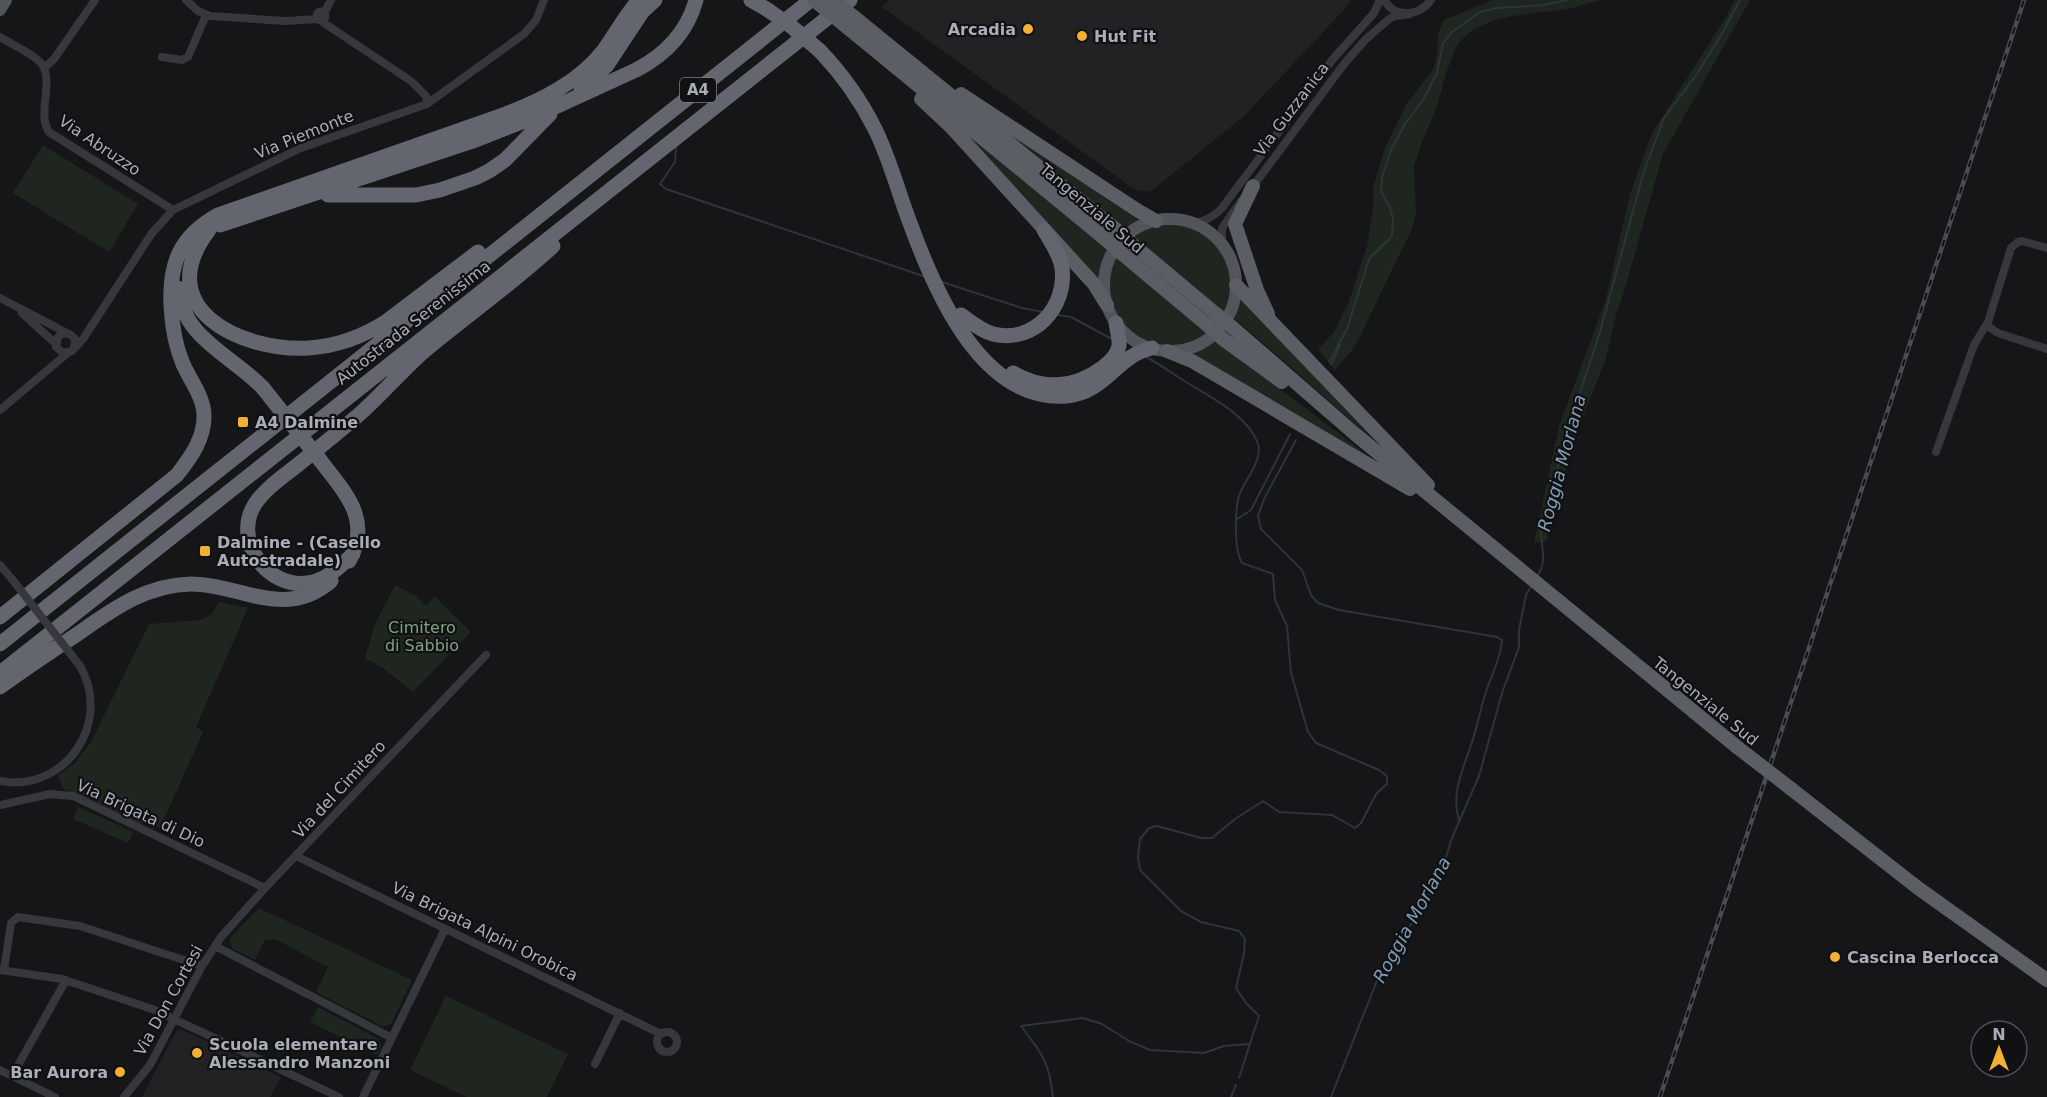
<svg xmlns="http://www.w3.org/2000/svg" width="2047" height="1097" viewBox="0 0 2047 1097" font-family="'DejaVu Sans',sans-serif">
  <rect width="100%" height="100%" fill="#161618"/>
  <path fill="#222225" d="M890,0H1351L1343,11L1243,117L1150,192L1134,189L881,6Z
    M178,1028L281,1077L270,1097H142Z"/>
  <path fill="#1e261f" d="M1492,0H1600L1568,9L1513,16L1494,20L1471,31L1458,43L1446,73L1437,107L1422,142L1414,166L1416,213L1412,229L1362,332L1353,349L1335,370L1318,349L1334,332L1348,304L1367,246L1373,209V187L1385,148L1407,103L1433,69L1437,56L1438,33L1444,20Z
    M1734,0H1750L1663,154L1624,292L1616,315L1606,358L1569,454L1558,504L1549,521L1547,541L1534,543L1559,426L1605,302L1630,194L1652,133L1726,17Z
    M936,81L1150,220L1126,233Z
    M945,116L1109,249L1103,263L1101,289Z
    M43,145L138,204L109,252L13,193Z
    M1109 285a61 61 0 1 1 122 0a61 61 0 1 1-122 0Z
    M1241,295L1398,459C1341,414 1288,363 1232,317Z
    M1214,339L1391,473L1177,352L1193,349Z
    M395,585L416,596L426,606L435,597L471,632L413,692L383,668L365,658L375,624Z
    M219,602L248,608L196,727L203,732L160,828L156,826L154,829L149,827L150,824L145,822L143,825L63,789L58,776L75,763L91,742L149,624L201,620L212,614Z
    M78,807L132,831L133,833L128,843L73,819Z
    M259,908L412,980L391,1024L386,1026L380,1025L316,992L328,967L275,939L265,940L255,960L233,949L230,943L231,937Z
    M446,996L568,1054L547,1097H467L410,1070Z
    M318,1007L377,1038L381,1046L377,1055L310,1022Z"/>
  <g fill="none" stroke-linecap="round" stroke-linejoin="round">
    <path stroke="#2c353c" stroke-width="2" d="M676,147L675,162L660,184L666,189L926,277
      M942,282L1022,308L1043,312
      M1058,315L1071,317L1112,339
      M1146,357C1160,364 1173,374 1186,382C1209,396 1249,416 1258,444C1263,459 1246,479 1241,491C1234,505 1234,550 1242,563L1273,574L1275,600L1287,626L1291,673L1308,732L1316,743L1379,770L1387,776V784L1376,794L1361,823L1355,828L1332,815L1279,812L1263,801L1235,819L1212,838H1201L1157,826L1149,828L1140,839L1138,857L1140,870L1181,911L1201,922L1239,931L1245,939L1244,953L1236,988L1246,1003L1259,1016L1239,1078
      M1329,362L1347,329L1369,259L1392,236L1393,219L1390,208L1381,191L1382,177L1391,150L1405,124L1424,98L1437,73L1443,43L1452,32L1480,12L1497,8L1544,5L1567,0
      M1331,365L1340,345
      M1296,440L1264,499L1258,516L1261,529L1302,570L1311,595L1318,603L1339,610L1497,637L1502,640C1501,657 1492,674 1487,689C1481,706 1478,723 1473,739C1465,765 1450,793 1459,820
      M1237,519L1251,510L1290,434
      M1538,575C1548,560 1540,544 1541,527L1570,423L1600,332L1644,171L1664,118L1697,74L1720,37L1740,0
      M1053,1097C1049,1061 1042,1054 1021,1026L1083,1018L1102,1024L1129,1041L1150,1050L1204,1053L1224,1046L1250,1044
      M1231,1097L1236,1085
      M1331,1097L1376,983L1440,876L1452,838L1479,776L1502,693L1519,647V630L1526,595L1532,585"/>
    <path stroke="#37383d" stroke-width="8" d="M186,0L198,11L210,16L286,21L318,19
      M1384,0C1395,18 1418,17 1431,0
      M316.5 16a4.5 4.5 0 1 1 9 0a4.5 4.5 0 1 1-9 0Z
      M324,13L331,0
      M321,21L411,81L426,96L427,104
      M0,37C13,45 30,52 40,62C56,79 36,113 49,132L173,210
      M162,57L182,60L188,57L206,15
      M44,68L54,59L95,0
      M1251,189L1344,64L1365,40L1389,19L1395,16L1410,14
      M1190,223C1204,222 1212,218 1222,208L1333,59L1374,13L1380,0
      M1222,245V228L1241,201
      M2047,248L2022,241L2018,242L2011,248L1988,322L1989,327L1998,333L2047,349
      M0,298L67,333
      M22,313L56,344
      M74,348L75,339C70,333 64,331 58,337L56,347L63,353L72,351L83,339L152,233L173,210L301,148L427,104L524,34L536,20L544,0
      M0,410L69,352
      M1936,452L1974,345L1988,322
      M0,565L12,579
      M0,781C65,793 113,723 80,666
      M0,805L50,794L73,796L265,888
      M296,856L661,1034
      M215,946L392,1038
      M0,970L62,979L155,1010L339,1097
      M4,970L11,923L18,917L80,926L202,966
      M657 1042a10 10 0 1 1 20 0a10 10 0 1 1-20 0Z
      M595,1064L620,1013
      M0,1070L55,1097
      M12,1076L66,980
      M124,1097L150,1065L202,966L221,937L265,888L486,655
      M363,1097L445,929"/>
    <path stroke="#53555c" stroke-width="12" d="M0,10L6,0
      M1104 285a66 66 0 1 1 132 0a66 66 0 1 1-132 0Z"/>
    <path stroke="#5b5e65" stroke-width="14" d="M859,21L1114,228
      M848,28L1104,238
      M961,94L1137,210L1156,221
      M921,99L952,128L1094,284L1107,305
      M1253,186L1235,224L1257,290L1268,314
      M1131,243L1216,314
      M1121,253L1206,324
      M1236,285L1428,485
      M1233,328L1355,434L1737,747
      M1223,339L1282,382
      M1167,351L1192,361L1410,489
      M1790,788L1918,888L2047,980"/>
    <path stroke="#63666e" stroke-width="15" d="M751,0L768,10
      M820,51C842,74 861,101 875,129C890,159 898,192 910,223C934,289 981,403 1067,396C1105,393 1117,355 1152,348
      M581,90L607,65L642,12L655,0
      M328,195H416L440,190L475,178L489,171L505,160L550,114
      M220,225L473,141L529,119L636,70C665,55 687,33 696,0
      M209,230C149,308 241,352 309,348C337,346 364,336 387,321L478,252
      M178,288C182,338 233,356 263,388
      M961,315C971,322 981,331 993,334C1034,344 1067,307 1062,268C1060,254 1051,242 1044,230
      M1013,373C1042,390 1074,389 1102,368C1109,363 1117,356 1119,346C1120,339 1117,330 1116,323
      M320,460C344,492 373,519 349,561
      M353,554C340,567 327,580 308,583C267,589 232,540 255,504C265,489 281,478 295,467C315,451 335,435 355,418C379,398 399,373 423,352C466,316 512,284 553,246
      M0,617L177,475C191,457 205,438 204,414C203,396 190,380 183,364C175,345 172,326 171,306C169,263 180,236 218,215L503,115C541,101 579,82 604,50C616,33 625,16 639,0
      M0,644L811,0
      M0,673L850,0
      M0,687C25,669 50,652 76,635C112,610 145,585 191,584C241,584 284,621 331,581"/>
    <defs>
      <path id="rail" d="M1660,1097L2024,0"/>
    </defs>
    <use href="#rail" stroke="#4a4c52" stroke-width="4.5"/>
    <use href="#rail" stroke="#111113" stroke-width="2" stroke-dasharray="7" stroke-linecap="butt"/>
    <path stroke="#37383d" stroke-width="8" d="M12,579L80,666"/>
    <path stroke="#5b5e65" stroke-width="14" d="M814,0L848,28
      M833,0L859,21
      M1114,228L1131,243
      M1104,238L1121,253
      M1216,314L1233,328
      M1206,324L1223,339
      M1737,747L1790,788"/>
    <path stroke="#63666e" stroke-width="15" d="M768,10L792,27L820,51
      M263,388L320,460"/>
  </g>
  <g fill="#f2b134" stroke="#111113" stroke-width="2">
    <circle cx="1028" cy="29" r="6"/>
    <circle cx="1082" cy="36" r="6"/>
    <rect x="237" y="416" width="12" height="12" rx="3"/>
    <rect x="199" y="545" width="12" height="12" rx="3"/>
    <circle cx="1835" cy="957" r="6"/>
    <circle cx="197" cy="1053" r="6"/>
    <circle cx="120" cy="1072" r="6"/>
  </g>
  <g text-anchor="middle" stroke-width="4.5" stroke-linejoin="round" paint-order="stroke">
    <rect fill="#111113" stroke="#7b7e86" stroke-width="1.5" x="680" y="78" width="36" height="24" rx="4.5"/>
    <g font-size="15" font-weight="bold" fill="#a8adb8">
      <text x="698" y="95">A4</text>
    </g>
    <g font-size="16" font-weight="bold" fill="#a8adb8" stroke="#111113" text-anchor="start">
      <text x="1016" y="35" text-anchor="end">Arcadia</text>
      <text x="1094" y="42">Hut Fit</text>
      <text x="255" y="428">A4 Dalmine</text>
      <text x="217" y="548">Dalmine - (Casello<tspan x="217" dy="18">Autostradale)</tspan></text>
      <text x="1847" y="963">Cascina Berlocca</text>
      <text x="209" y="1050">Scuola elementare<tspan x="209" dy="18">Alessandro Manzoni</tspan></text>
      <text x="108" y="1078" text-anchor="end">Bar Aurora</text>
    </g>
    <g font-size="16" fill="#a8adb8" stroke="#111113">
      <text transform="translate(1291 109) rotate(-53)" y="6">Via Guzzanica</text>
      <text transform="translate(304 134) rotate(-22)" y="6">Via Piemonte</text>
      <text transform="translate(100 145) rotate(34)" y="6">Via Abruzzo</text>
      <text transform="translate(1092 208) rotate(40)" y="6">Tangenziale Sud</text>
      <text transform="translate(413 322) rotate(-38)" y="6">Autostrada Serenissima</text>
      <text transform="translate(1706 701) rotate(39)" y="6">Tangenziale Sud</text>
      <text transform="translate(339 789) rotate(-47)" y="6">Via del Cimitero</text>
      <text transform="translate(141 813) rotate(25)" y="6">Via Brigata di Dio</text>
      <text transform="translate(485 931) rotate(26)" y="6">Via Brigata Alpini Orobica</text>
      <text transform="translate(168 1000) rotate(-61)" y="6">Via Don Cortesi</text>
    </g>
    <g font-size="16" fill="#7fa381" stroke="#111113">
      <text x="422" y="633">Cimitero<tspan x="422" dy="18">di Sabbio</tspan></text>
    </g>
    <g font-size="18" font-style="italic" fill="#7f9bb3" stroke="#111113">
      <text transform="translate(1562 463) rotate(-75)" y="6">Roggia Morlana</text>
      <text transform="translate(1412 920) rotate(-61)" y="6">Roggia Morlana</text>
    </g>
  </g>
  <g transform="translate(1999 1049)"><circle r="28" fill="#111113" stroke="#4d4f55" stroke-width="1.5"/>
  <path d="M0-4.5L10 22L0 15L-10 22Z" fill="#f2b134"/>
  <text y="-9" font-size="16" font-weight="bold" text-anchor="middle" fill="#a8adb8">N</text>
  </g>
</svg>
